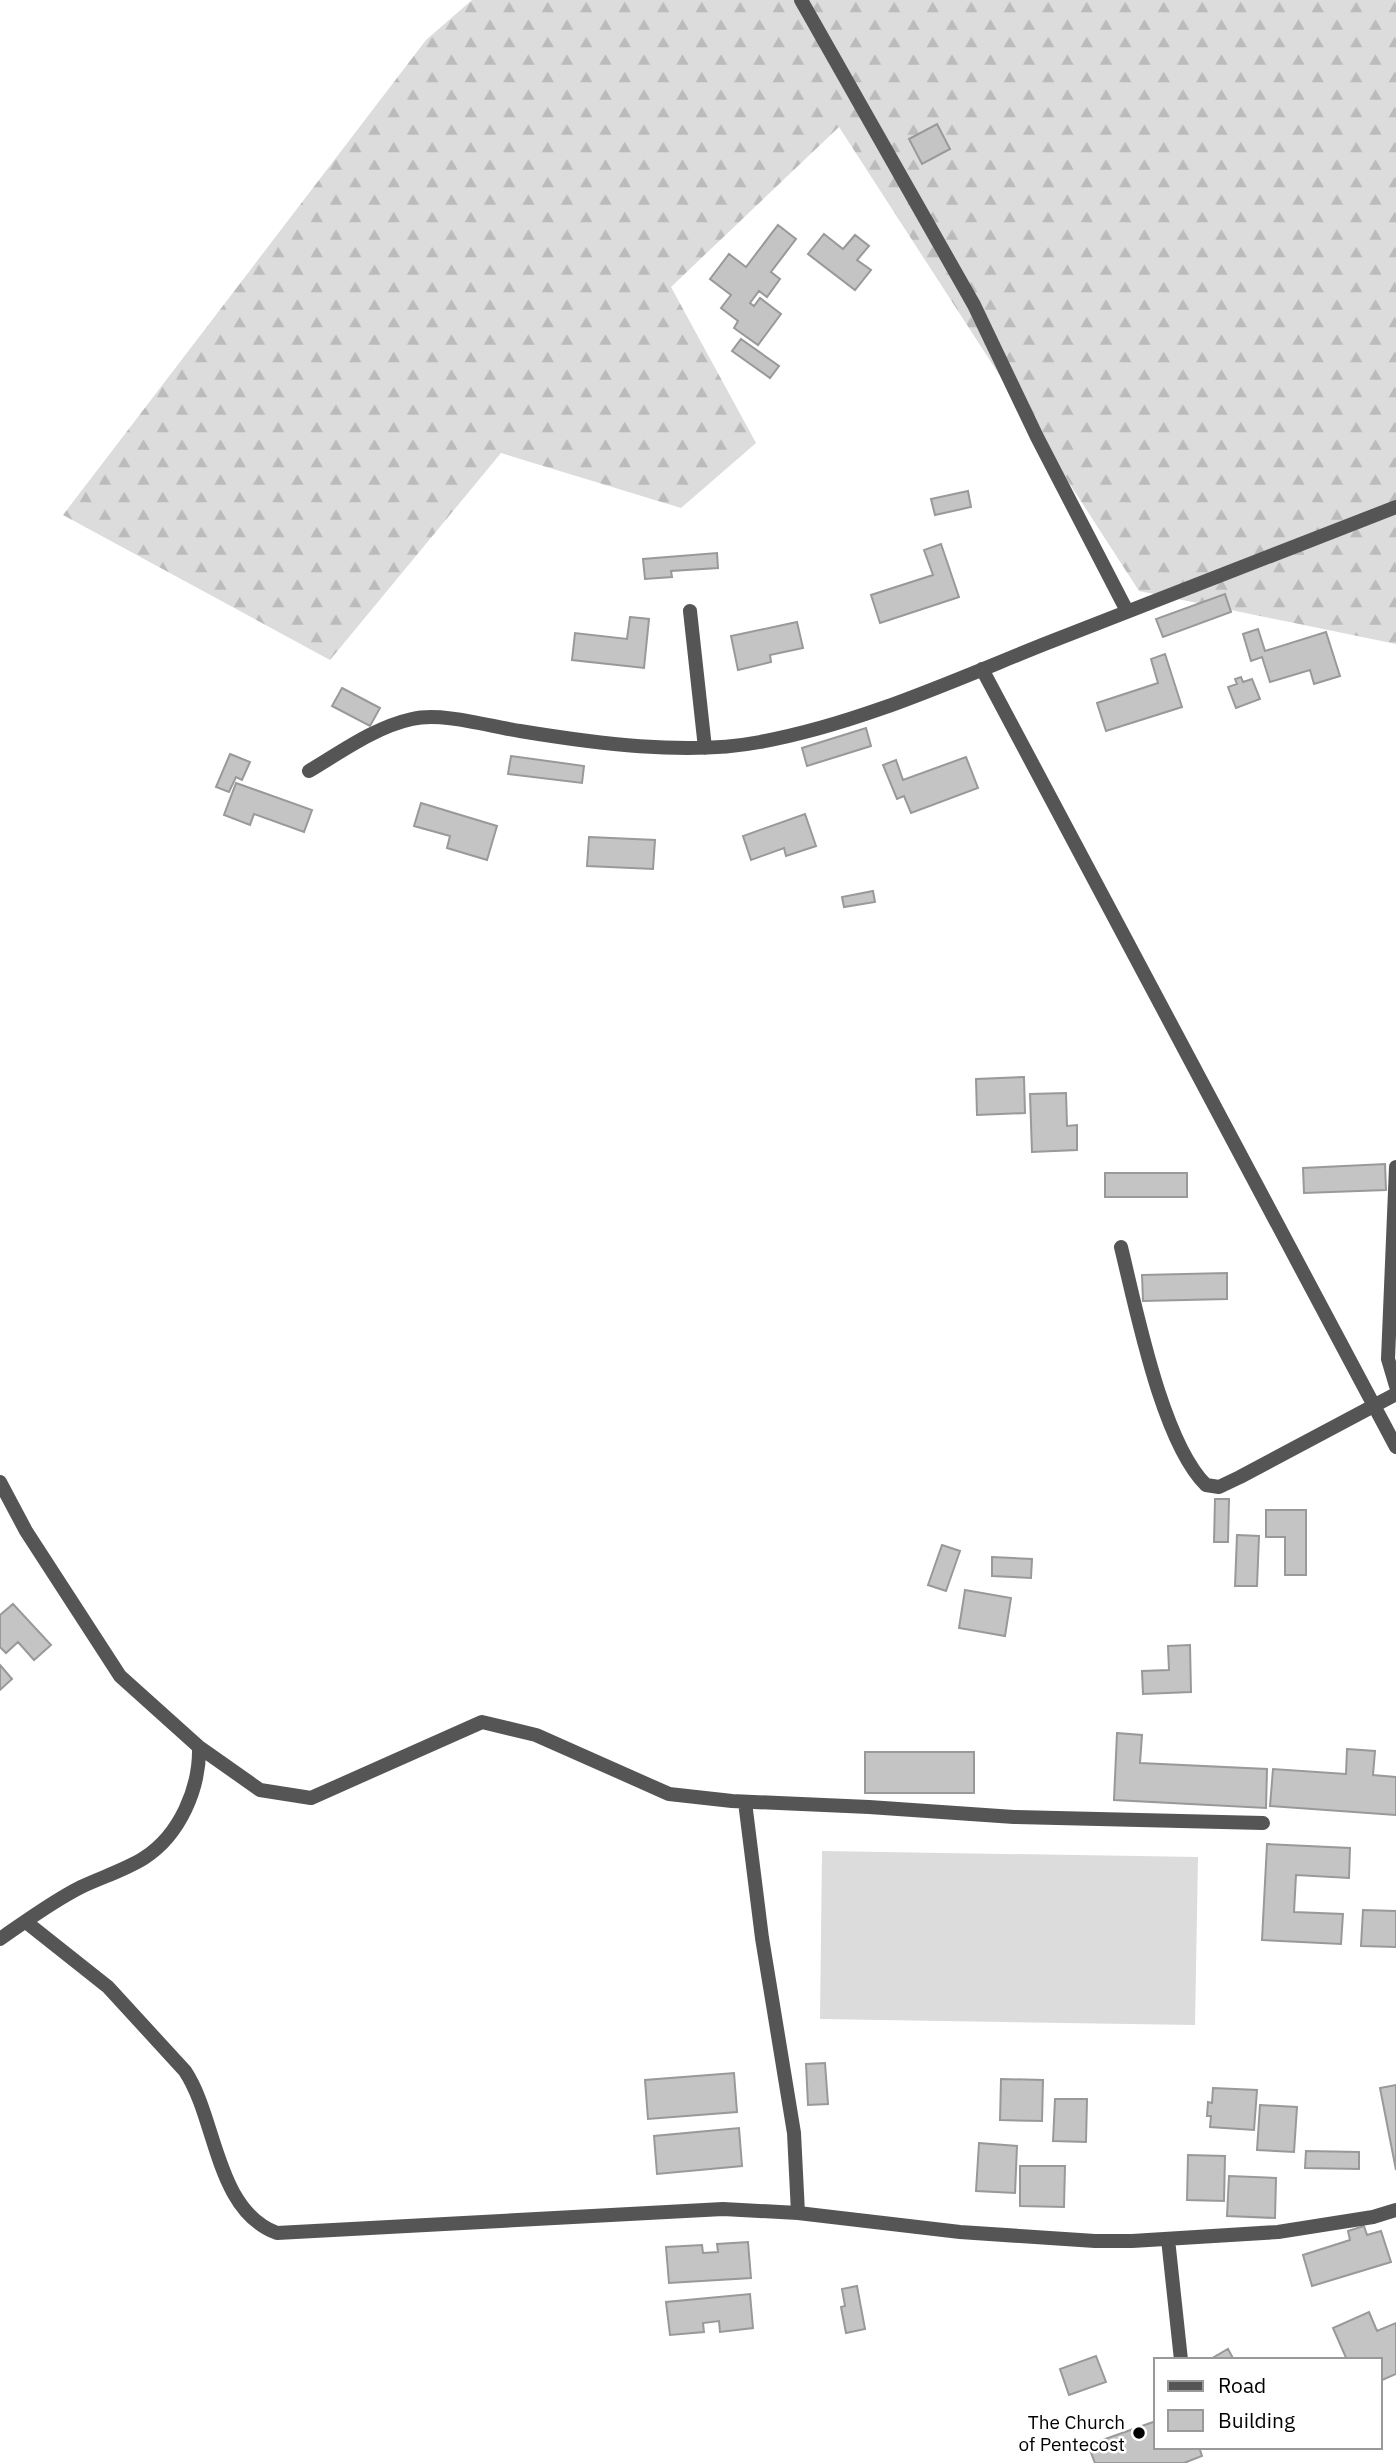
<svg xmlns="http://www.w3.org/2000/svg" width="1396" height="2463" viewBox="0 0 1396 2463" font-family="'IBM Plex Sans',sans-serif">
  <defs>
    <pattern id="forest-firs" width="22" height="20" patternUnits="userSpaceOnUse" patternTransform="scale(1.75)"><rect width="22" height="20" fill="#dcdcdc"/><path d="M5 1l3.5 6h-7zM16 11l3.5 6h-7z" fill="#bbb"/></pattern>
  </defs>
  <rect width="100%" height="100%" fill="#fff"/>
  <path fill="#dcdcdc" d="M822,1851L1198,1857L1195,2025L820,2019Z"/>
  <path fill="url(#forest-firs)" d="M472,0H1396V644L1139,591L839,127L671,287L756,443L681,508L501,453L330,660L63,515L426,40Z"/>
  <path fill="#c4c4c4" stroke="#999" stroke-width="2" d="M937,124L950,149L922,164L909,139Z
    M778,225L796,239L771,272L780,279L767,297L759,291L750,303L754,306L760,298L781,314L758,345L734,328L738,321L721,308L731,295L710,279L729,254L746,267Z
    M824,234L843,249L855,235L869,246L857,260L871,270L855,290L808,254Z
    M741,339L779,366L770,378L732,351Z
    M968,491L971,507L935,515L931,499Z
    M941,544L959,597L880,623L871,595L933,575L924,550Z
    M717,553L718,568L671,571L672,577L645,579L643,559Z
    M1225,594L1231,612L1163,637L1156,619Z
    M630,617L649,619L644,668L572,660L575,633L627,639Z
    M797,622L803,648L770,655L771,662L738,670L731,636Z
    M1258,629L1265,651L1326,632L1340,676L1314,684L1310,670L1270,682L1262,657L1251,661L1243,634Z
    M1165,654L1182,707L1106,731L1097,703L1158,683L1151,659Z
    M1241,677L1243,682L1252,679L1260,699L1236,708L1228,687L1237,684L1235,679Z
    M342,688L380,708L370,726L332,706Z
    M866,728L871,746L807,766L802,748Z
    M230,754L250,762L242,780L236,777L229,792L216,787Z
    M511,756L584,766L582,783L508,774Z
    M966,757L978,788L911,813L904,796L897,799L883,765L896,760L903,780Z
    M236,783L312,810L304,832L254,814L250,825L224,815Z
    M421,803L497,826L487,860L447,848L450,836L414,826Z
    M805,814L816,846L786,856L784,848L751,860L743,836Z
    M589,837L655,840L653,869L587,866Z
    M873,891L875,902L844,907L842,897Z
    M1024,1077L1025,1113L977,1115L976,1079Z
    M1066,1093L1067,1126L1077,1125V1150L1032,1152L1030,1094Z
    M1385,1164L1386,1190L1304,1193L1303,1168Z
    M1105,1173H1187V1197H1105Z
    M1227,1273V1299L1143,1301L1142,1275Z
    M1215,1499H1229L1228,1542H1214Z
    M1266,1510H1306V1575H1285V1537H1266Z
    M1237,1535L1259,1536L1257,1586H1235Z
    M942,1545L960,1551L946,1591L928,1585Z
    M992,1557L1032,1559L1031,1578L992,1576Z
    M965,1590L1011,1598L1005,1636L959,1628Z
    M13,1604L51,1645L34,1660L18,1642L6,1653L0,1647V1615Z
    M1190,1645L1191,1692L1143,1694L1142,1671L1169,1670L1168,1646Z
    M0,1665L12,1679L0,1690Z
    M1117,1733L1142,1735L1140,1763L1267,1769L1266,1808L1114,1800Z
    M1347,1749L1375,1751L1373,1775L1396,1777V1815L1270,1806L1273,1769L1346,1774Z
    M865,1752H974V1793H865Z
    M1267,1844L1350,1848L1349,1878L1296,1875L1294,1912L1343,1914L1341,1944L1262,1940Z
    M1363,1910L1396,1911V1947L1361,1946Z
    M825,2063L828,2104L808,2105L806,2064Z
    M734,2073L737,2112L648,2119L645,2080Z
    M1001,2079L1043,2080L1042,2121L1000,2120Z
    M1396,2085V2170L1380,2088Z
    M1213,2088L1257,2090L1254,2130L1210,2127L1211,2116H1207L1208,2102L1212,2103Z
    M1055,2099H1087L1086,2142L1053,2141Z
    M1260,2105L1297,2107L1294,2152L1257,2150Z
    M739,2128L742,2166L657,2174L654,2136Z
    M979,2143L1017,2146L1015,2193L976,2191Z
    M1306,2151L1359,2152V2169L1305,2168Z
    M1188,2155L1225,2156L1224,2201L1187,2200Z
    M1020,2166H1065L1064,2207L1020,2206Z
    M1229,2176L1276,2178L1275,2218L1227,2216Z
    M1364,2226L1367,2235L1381,2231L1391,2262L1312,2286L1303,2255L1350,2240L1348,2231Z
    M748,2242L751,2278L669,2283L666,2247L702,2245L703,2253L718,2252L717,2244Z
    M857,2286L865,2329L846,2333L841,2307L845,2306L842,2289Z
    M750,2294L753,2328L720,2332L719,2321L703,2323L704,2332L670,2335L666,2302Z
    M1369,2312L1377,2331L1396,2323V2374L1380,2381V2360H1347L1333,2328Z
    M1228,2349L1234,2360H1209Z
    M1096,2356L1106,2382L1069,2395L1060,2369Z
    M1156,2421V2447H1199L1202,2456L1184,2463H1095L1088,2445Z"/>
  <g fill="none" stroke-linecap="round" stroke-linejoin="round">
    <path stroke="#555" stroke-width="14" d="M801,0L974,305L1037,437L1127,611
      M690,611L705,748
      M982,669L1396,1447
      M309,771C341,752 375,727 412,719C442,712 488,726 520,731C593,743 687,756 760,742C858,724 950,682 1042,645C1160,598 1278,552 1396,507
      M1396,1167L1388,1359L1396,1386
      M1121,1247C1136,1308 1162,1442 1206,1485L1219,1487L1240,1477L1396,1394
      M0,1482L26,1531L120,1676L199,1747L260,1790L311,1798L482,1722L536,1735L669,1794L732,1801L869,1807L1014,1817L1263,1823
      M745,1802L762,1938L794,2133L798,2213
      M26,1922L108,1987L185,2071C217,2119 215,2210 277,2233L723,2209L798,2213L960,2232L1095,2241H1132L1278,2232L1373,2217L1396,2210
      M0,1939C26,1921 53,1901 81,1887C102,1877 125,1870 144,1858C180,1835 200,1788 199,1747
      M1168,2239L1181,2360"/>
  </g>
  <circle fill="#000" stroke="#fff" stroke-width="2.5" cx="1139" cy="2433" r="7"/>
  <g text-anchor="middle" stroke-width="5" stroke-linejoin="round" paint-order="stroke">
    <g font-size="19" fill="#000" stroke="#fff" text-anchor="end">
      <text x="1125" y="2429">The Church<tspan x="1125" dy="22">of Pentecost</tspan></text>
    </g>
  </g>
  <rect x="1154" y="2358" width="228" height="91" fill="#ffffff" stroke="#999999" stroke-width="2"/>
  <rect x="1168" y="2381" width="35" height="10" fill="#555555" stroke="#999999" stroke-width="2"/>
  <text x="1218" y="2393" font-size="21" fill="#000000">Road</text>
  <rect x="1168" y="2410" width="35" height="21" fill="#c4c4c4" stroke="#999999" stroke-width="2"/>
  <text x="1218" y="2428" font-size="21" fill="#000000">Building</text>
</svg>
